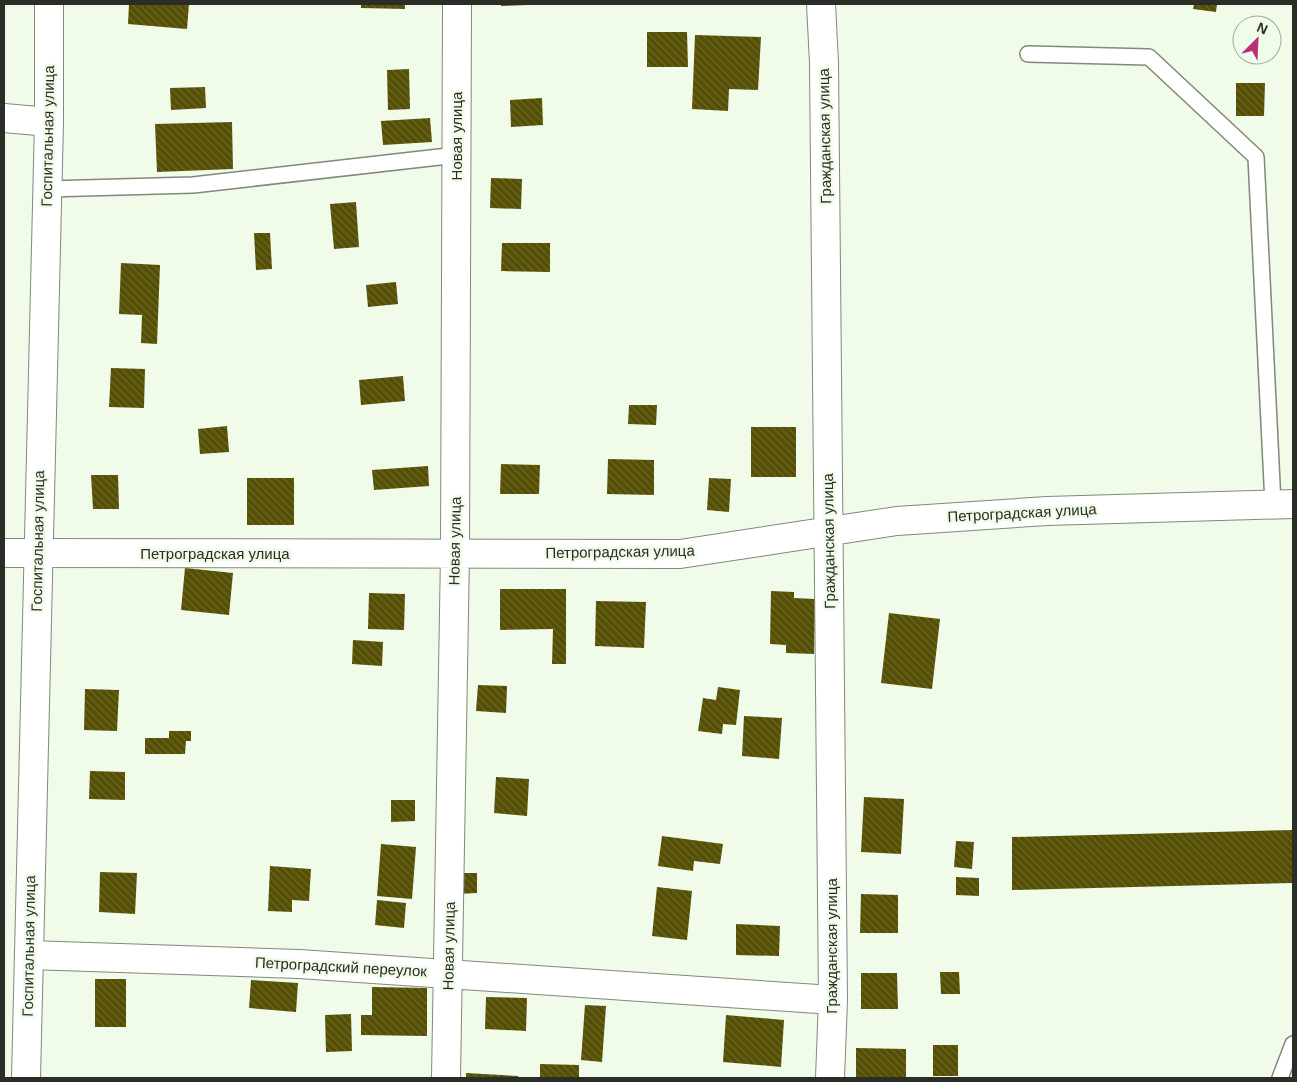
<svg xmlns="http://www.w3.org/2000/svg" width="1297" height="1082" viewBox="0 0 1297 1082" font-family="Arial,sans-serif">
  <defs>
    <pattern id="building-back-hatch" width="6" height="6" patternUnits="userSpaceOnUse" patternTransform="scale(1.25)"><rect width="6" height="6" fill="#554f04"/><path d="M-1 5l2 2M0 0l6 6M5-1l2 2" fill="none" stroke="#6a6629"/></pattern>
  </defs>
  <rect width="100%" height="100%" fill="#f1fbe9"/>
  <path fill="url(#building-back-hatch)" d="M129,4H189L187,29L128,24Z
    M361,4H405V9L361,8Z
    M501,4H528V5L501,6Z
    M1194,4H1217L1216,12L1193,9Z
    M647,32H687L688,67H647Z
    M695,35L761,37L758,90L729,89L728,111L692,109Z
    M409,69L410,109L388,110L387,70Z
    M1236,83H1265L1264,116H1236Z
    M205,87L206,108L171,110L170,88Z
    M542,98L543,125L511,127L510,100Z
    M430,118L432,142L383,145L381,121Z
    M232,122L233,169L157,172L155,124Z
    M491,178L522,179L521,209L490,208Z
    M356,202L359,247L334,249L330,204Z
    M254,233H270L272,269L256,270Z
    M502,243H550V272L501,271Z
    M121,263L160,265L157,344L141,343L142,315L119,314Z
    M396,282L398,304L368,307L366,285Z
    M111,368L145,369L144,408L109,407Z
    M403,376L405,401L361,405L359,380Z
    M629,405H657L656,425L628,424Z
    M227,426L229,452L200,454L198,429Z
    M751,427H796V477H751Z
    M608,459L654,460V495L607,494Z
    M501,464L540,465L539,494H500Z
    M428,466L429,486L374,490L372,470Z
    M91,475H118L119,509H93Z
    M247,478H294V525H247Z
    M709,478L731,479L729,512L707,510Z
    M185,568L233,573L229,615L181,610Z
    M500,589H566V664H552L553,629L500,630Z
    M771,591L794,592V598L815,599L814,654L786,653V645L770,644Z
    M369,593L405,594L404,630L368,629Z
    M596,601L646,602L644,648L595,646Z
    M889,613L940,619L932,689L881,683Z
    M353,640L383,642L382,666L352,664Z
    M478,685L507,686L506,713L476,711Z
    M718,687L740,690L736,725L723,724L722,734L698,731L703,698L716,700Z
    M85,689L119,690L117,731L84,730Z
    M744,716L782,718L779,759L742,756Z
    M169,731H191V741H186L185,754H145V738H169Z
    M90,771L125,772V800L89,799Z
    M496,777L529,779L527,816L494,813Z
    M864,797L904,799L901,854L861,852Z
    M391,800H415V821L391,822Z
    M1293,830V883L1012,890V837Z
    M662,836L723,844L720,864L694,861L693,871L658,866Z
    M956,841L974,842L972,869L954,867Z
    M381,844L416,847L412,899L377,896Z
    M270,866L311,869L309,901L292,900V912L268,911Z
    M100,872L137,873L135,914L99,912Z
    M456,873H477V893L457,894Z
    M956,877L979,878V896L956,895Z
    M657,887L692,891L687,940L652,936Z
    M861,894L898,895V933H860Z
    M377,900L406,903L404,928L375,925Z
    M736,924L780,926L779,956L736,955Z
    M940,972H959L960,994H941Z
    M861,973H897L898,1009H861Z
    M95,979H126V1027H95Z
    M251,980L298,983L296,1012L249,1008Z
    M372,987L427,988V1036L361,1035V1015H372Z
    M486,997L527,998L526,1031L485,1029Z
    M585,1005L606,1006L602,1062L581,1060Z
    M351,1014L352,1051L326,1052L325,1015Z
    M726,1015L784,1020L781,1067L723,1062Z
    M933,1045H958V1076H933Z
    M856,1048L906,1049V1078H856Z
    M540,1064L579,1065V1078H540Z
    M466,1073L518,1076L519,1078H466Z"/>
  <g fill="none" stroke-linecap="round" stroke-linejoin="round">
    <defs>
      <path id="service" d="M1028,54L1149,57L1256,157L1273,504
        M47,189L193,185L457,155
        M1280,1078L1293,1044"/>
      <path id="minor" d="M821,4L824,63L833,1000L830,1078
        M4,118L49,122
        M4,553L680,554L897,521L1047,511L1293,504
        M29,955L299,964L833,1000
        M446,1078L455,554L457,4"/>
      <path id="tertiary" d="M26,1078L49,122V4"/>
    </defs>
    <use href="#service" stroke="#80897a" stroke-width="18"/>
    <use href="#minor" stroke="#80897a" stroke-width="30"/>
    <use href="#tertiary" stroke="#80897a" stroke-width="30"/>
    <use href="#service" stroke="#fff" stroke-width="15"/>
    <use href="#minor" stroke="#fff" stroke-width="28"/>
    <use href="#tertiary" stroke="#fff" stroke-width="28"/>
  </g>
  <g text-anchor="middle" stroke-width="5" stroke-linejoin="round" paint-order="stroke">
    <g font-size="15" fill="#2a2e27" stroke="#f1fbe9">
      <text transform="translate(48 136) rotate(-89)" y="5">Госпитальная улица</text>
      <text transform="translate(457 136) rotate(-90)" y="5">Новая улица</text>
      <text transform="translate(825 136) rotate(-91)" y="5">Гражданская улица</text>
      <text transform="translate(1022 513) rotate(-3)" y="5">Петроградская улица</text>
      <text transform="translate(38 541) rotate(-89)" y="5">Госпитальная улица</text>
      <text transform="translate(455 541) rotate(-89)" y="5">Новая улица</text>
      <text transform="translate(829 541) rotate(-91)" y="5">Гражданская улица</text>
      <text transform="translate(620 552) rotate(-1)" y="5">Петроградская улица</text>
      <text x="215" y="559">Петроградская улица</text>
      <text transform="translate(29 946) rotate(-89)" y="5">Госпитальная улица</text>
      <text transform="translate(449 946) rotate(-89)" y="5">Новая улица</text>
      <text transform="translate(832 946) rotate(-90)" y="5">Гражданская улица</text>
      <text transform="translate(341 967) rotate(3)" y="5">Петроградский переулок</text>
    </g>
  </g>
  <rect width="1297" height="1082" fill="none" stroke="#2a2e27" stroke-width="10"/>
  <g transform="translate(1257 40) rotate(24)"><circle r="24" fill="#f1fbe9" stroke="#a1a99b"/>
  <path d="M0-4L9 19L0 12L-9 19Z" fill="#b73174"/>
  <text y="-8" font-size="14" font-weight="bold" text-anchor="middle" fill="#2a2e27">N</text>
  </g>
</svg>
